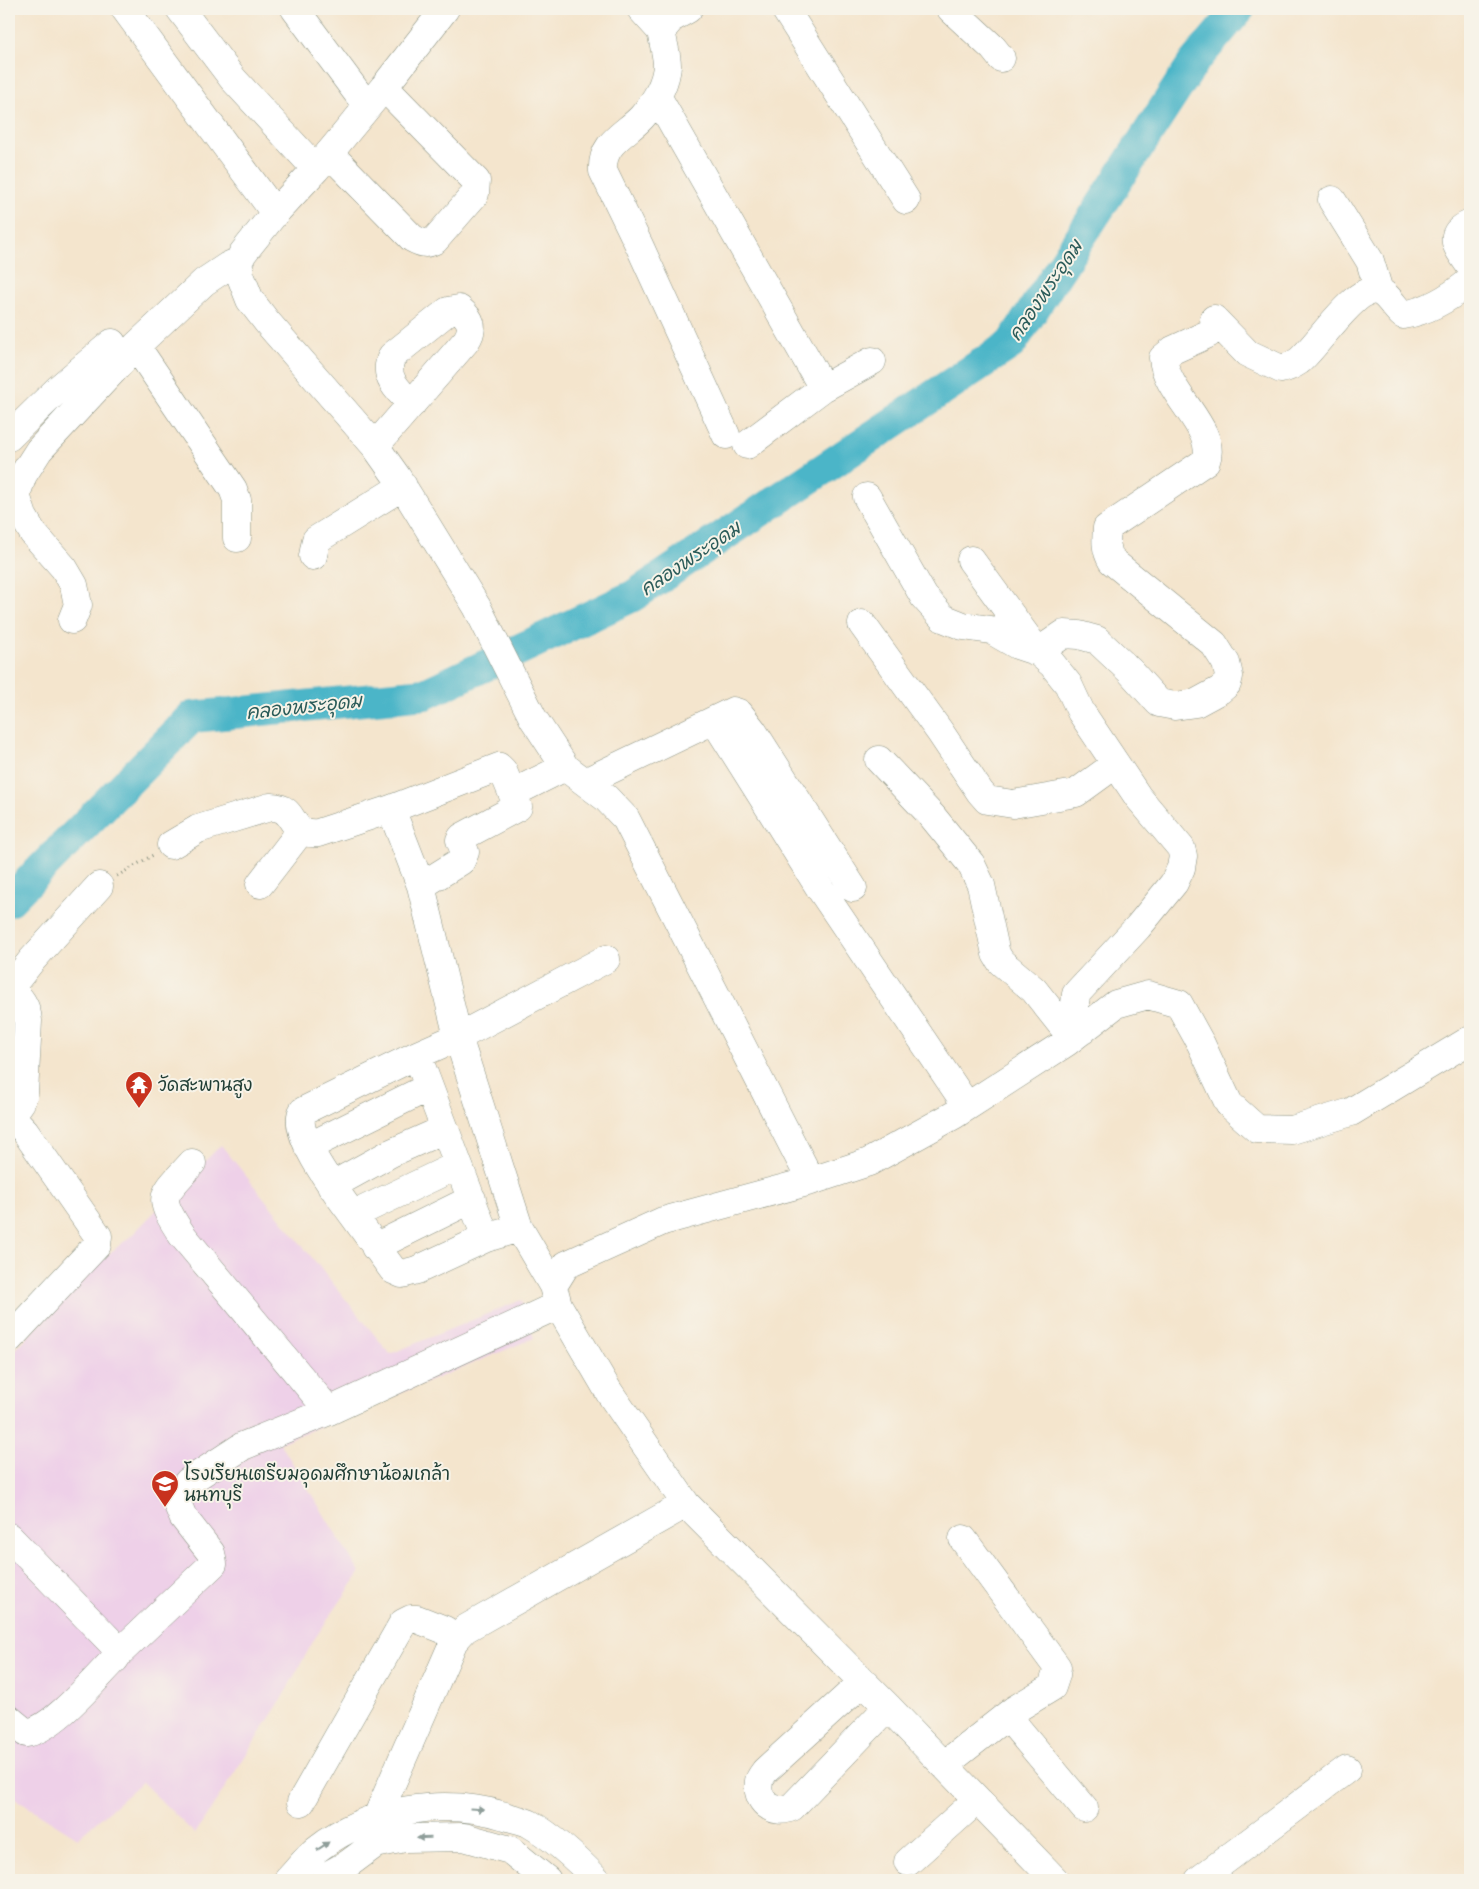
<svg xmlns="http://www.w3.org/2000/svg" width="1479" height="1889" viewBox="0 0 1479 1889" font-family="'Gochi Hand','Playpen Sans Thai',sans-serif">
  <rect width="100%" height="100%" fill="#f7f3e8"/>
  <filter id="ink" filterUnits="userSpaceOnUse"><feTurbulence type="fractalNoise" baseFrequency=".02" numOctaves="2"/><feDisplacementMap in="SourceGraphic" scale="10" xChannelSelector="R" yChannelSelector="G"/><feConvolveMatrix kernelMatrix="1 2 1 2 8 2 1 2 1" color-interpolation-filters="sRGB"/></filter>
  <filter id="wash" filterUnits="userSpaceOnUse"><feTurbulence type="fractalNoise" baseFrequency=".0096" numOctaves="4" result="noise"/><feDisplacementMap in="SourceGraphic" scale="20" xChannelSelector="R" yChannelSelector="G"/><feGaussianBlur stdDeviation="1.12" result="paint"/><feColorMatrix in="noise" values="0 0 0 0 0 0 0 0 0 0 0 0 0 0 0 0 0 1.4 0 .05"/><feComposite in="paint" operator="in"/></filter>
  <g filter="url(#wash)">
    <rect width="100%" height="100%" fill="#f4e5cd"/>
    <path fill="#eed0e8" d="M221,1145L390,1354L521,1300L534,1338L280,1443L360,1573L315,1638L278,1705L195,1834L142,1782L78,1838L9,1795V1356L106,1256L130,1237Z"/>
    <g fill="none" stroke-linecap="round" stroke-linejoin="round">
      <path stroke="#4bb5c8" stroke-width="32" d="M9,901L192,717L425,694L633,596L1011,344L1194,62L1239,9"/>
    </g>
  </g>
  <g filter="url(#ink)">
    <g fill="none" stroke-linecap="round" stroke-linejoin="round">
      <defs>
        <path id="minor" d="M125,9L275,213
          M180,9L233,79L316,169
          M295,9L367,106
          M445,9L384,87L316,169L275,213L243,253L239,261V272L250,300L267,322L375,446L397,477L477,607L533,718L565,767L606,798L626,819L811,1181
          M641,9L661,31L672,18L688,9
          M785,9L906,200
          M951,9L993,48L1001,58
          M661,31C663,42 667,55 667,65C666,85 654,103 642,117C625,135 601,143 603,171L639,245L726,435
          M657,96L823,388L872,361
          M329,153L412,238C421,243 426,245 435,240L475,194L476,181L384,87
          M1332,200L1370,261L1379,291
          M1470,224C1444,235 1459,249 1470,266
          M1214,319L1247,353L1281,369C1287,368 1293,365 1299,361C1316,348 1355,285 1378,291C1388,294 1395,309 1403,315C1428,311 1451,297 1470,281
          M136,346L233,489L237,500V538
          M9,437L57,390L112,343
          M747,445L823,388
          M375,446L466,341C475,327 471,319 459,309L448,311L392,356C382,376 398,391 412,404
          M867,497L924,597L943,618L963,626L991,630L1017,645L1038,652L1052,664L1068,684L1081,712L1138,797L1181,848L1183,856L1181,868L1174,883L1138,927L1076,994L1073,1024L1083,1030
          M313,556L316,540L403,486
          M971,560L1038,652L1064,634L1079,635L1097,640L1130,671L1159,703L1175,706L1196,703L1220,690L1227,684L1229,676L1226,663L1214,644L1112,561C1105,549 1106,540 1107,528L1206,461C1218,430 1166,394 1163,358L1173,350L1208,334
          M72,620L78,605L74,585L64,568L33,533L23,516L16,495L23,475L39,450L136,346L204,282L228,266L239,261
          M862,624L940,732L980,792L987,800L1013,804L1076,793L1116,764
          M714,720L821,890L967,1106
          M879,760L932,816L971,864L981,885L996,954L1001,962L1034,990L1072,1038
          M585,782L733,711L739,713L753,731L853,888
          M513,793L565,767
          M391,809L421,886L458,1037L519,1228L553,1286
          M171,845L198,829L270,807C299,806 286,836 318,833L391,809L499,767L503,771L518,807L462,837L460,840L465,852L461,861L421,886
          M260,884L300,832
          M10,988C20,998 27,1006 28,1021L24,1093L21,1102L11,1116
          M9,989L32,960L99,886
          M417,1055L486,1238
          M9,1114L25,1131L98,1236L97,1245L9,1339
          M308,1147L429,1087
          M192,1163C162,1197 155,1194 182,1235L329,1411
          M458,1165L353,1215C340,1197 289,1132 303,1111L417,1055L458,1037L606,959
          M331,1186L391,1153L445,1129
          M353,1215L393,1270L402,1274L417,1270L486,1238L519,1228
          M375,1247L472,1199
          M9,1537L112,1643L119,1653L213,1564L211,1553L183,1517L177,1503L179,1493L188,1482L243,1446L329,1411L558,1305
          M863,1682L765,1771C763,1774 760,1777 759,1781C755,1801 773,1816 792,1807L888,1707
          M1007,1716L1084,1808
          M9,1719L26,1733C53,1730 95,1679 115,1659L119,1653
          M944,1765L1014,1710L1052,1687L1056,1675L1057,1667L963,1539
          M301,1802L403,1623L411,1619H417L445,1630L454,1641
          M375,1844V1834L377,1817L454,1641L465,1629L686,1504
          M908,1862L977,1800
          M288,1880C298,1870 306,1858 317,1849C368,1809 443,1797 505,1816C513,1819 523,1820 530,1824C556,1839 577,1859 597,1880
          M325,1880L332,1873L348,1864L375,1844L405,1838L464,1837L510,1850L547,1880
          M1055,1880L888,1707L686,1504L609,1392L558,1305L553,1286L566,1265L663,1221L811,1181L869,1162L954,1115L1067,1042L1116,1004L1148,995L1179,1004L1201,1044L1229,1104L1257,1129L1292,1130L1351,1112L1470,1040
          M1199,1880L1347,1769"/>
      </defs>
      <use href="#minor" stroke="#8a9180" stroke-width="29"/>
      <path stroke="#8a9180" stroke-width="3" stroke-dasharray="1 4" stroke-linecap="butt" d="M117,876L153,855"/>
      <use href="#minor" stroke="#fff" stroke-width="28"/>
    </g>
    <defs><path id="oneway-solid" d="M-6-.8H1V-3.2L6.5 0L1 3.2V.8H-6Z" transform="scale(1.25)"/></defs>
    <g fill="#8f9e9a">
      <use href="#oneway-solid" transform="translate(477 1809) rotate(4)"/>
      <use href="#oneway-solid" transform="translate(424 1838) rotate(179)"/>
      <use href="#oneway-solid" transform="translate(323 1846) rotate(-34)"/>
    </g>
  </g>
  <defs>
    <symbol id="temple-pin" viewBox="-11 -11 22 30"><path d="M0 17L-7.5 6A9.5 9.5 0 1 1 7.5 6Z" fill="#c8321e" stroke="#f7f3e8"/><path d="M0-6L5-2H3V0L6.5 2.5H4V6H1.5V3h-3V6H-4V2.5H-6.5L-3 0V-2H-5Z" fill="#fff"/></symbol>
    <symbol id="school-pin" viewBox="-11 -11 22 30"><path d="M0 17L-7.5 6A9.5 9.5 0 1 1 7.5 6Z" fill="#c8321e" stroke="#f7f3e8"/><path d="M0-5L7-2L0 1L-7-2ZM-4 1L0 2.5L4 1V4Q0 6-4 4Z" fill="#fff"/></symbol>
  </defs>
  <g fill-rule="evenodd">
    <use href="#temple-pin" x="123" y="1069" width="32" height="43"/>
    <use href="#school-pin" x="149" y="1468" width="32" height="43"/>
  </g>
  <g text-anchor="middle" stroke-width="4" stroke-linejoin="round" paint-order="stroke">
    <g font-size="18" fill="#1f3d34" stroke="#f7f3e8" text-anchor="start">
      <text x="158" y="1091">วัดสะพานสูง</text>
      <text x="184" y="1480">โรงเรียนเตรียมอุดมศึกษาน้อมเกล้า<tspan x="184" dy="21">นนทบุรี</tspan></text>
    </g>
    <g font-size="19" font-style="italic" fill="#2a5b59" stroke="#f7f3e8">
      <text transform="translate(1045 290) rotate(-56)" y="7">คลองพระอุดม</text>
      <text transform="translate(690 558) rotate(-34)" y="7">คลองพระอุดม</text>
      <text transform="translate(304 706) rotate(-6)" y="7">คลองพระอุดม</text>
    </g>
  </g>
  <rect width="1479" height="1889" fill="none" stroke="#f7f3e8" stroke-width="30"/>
</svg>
